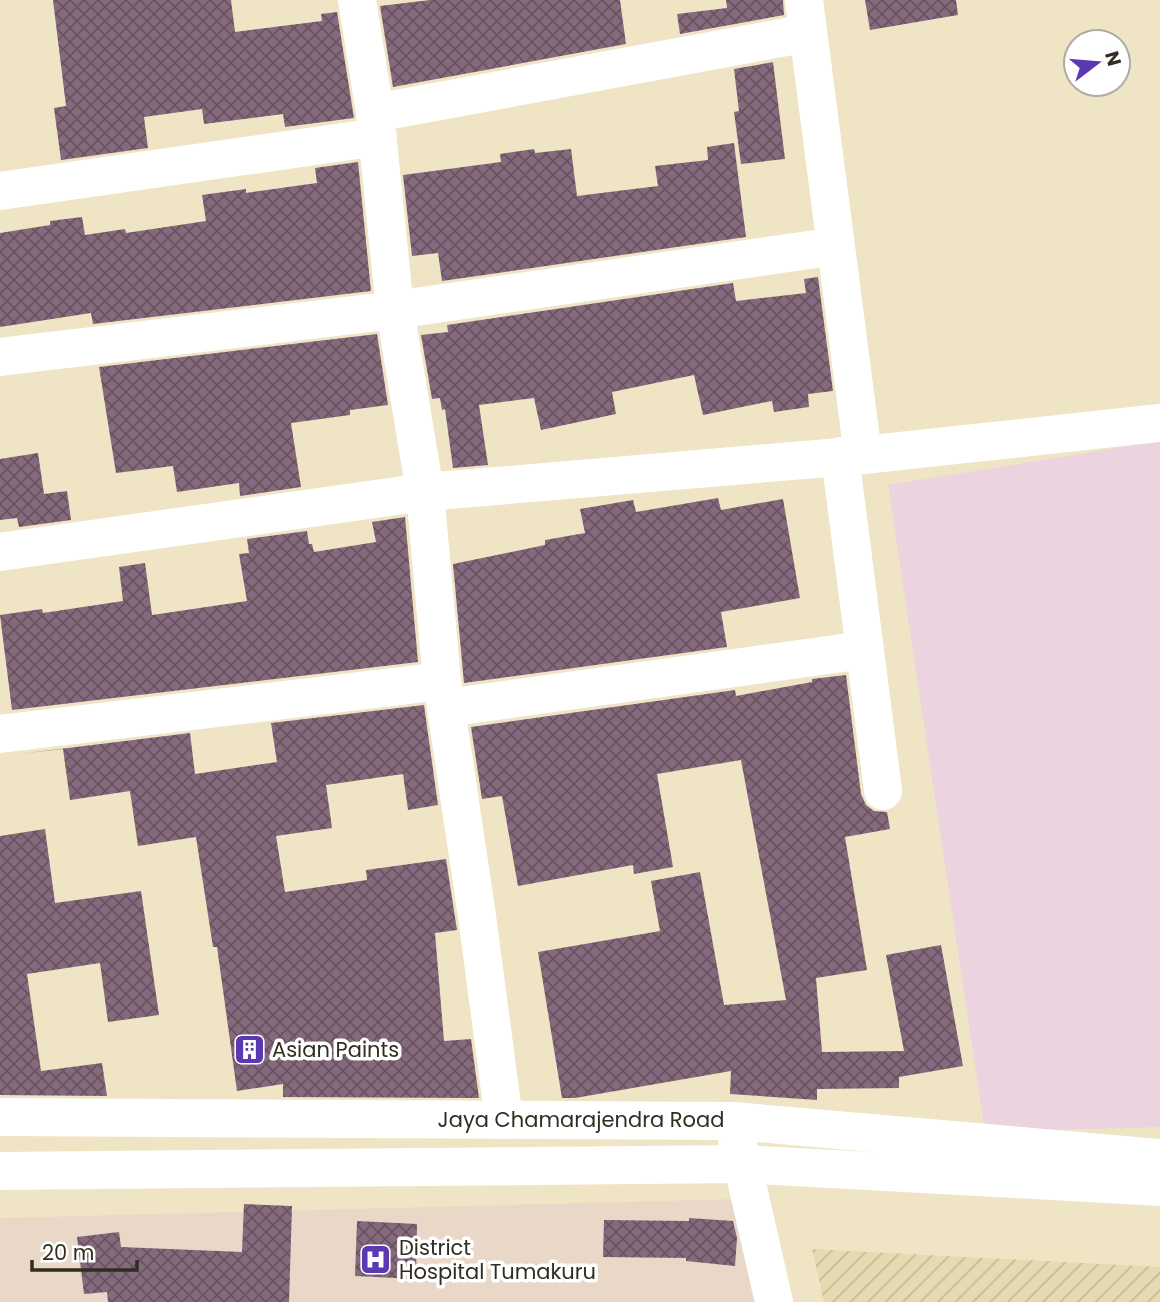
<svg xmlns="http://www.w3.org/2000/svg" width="1160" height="1302" viewBox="0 0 1160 1302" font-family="Poppins,sans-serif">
  <defs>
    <pattern id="industrial-furrows" width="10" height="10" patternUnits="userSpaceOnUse" patternTransform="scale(1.75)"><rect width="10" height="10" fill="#e5dab2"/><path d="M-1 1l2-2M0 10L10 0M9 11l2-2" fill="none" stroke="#c5bb99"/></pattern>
    <pattern id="building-cross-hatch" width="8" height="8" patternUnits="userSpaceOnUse" patternTransform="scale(1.75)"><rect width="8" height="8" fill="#856a7d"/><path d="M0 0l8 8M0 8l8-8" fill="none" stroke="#685360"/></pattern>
  </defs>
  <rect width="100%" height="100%" fill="#efe5c4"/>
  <path fill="#ebd4df" d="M1160,441V1127L985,1132L888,485Z"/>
  <path fill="url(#industrial-furrows)" d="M812,1249L1160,1267V1302H824Z"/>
  <path fill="#e9d8c7" d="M739,1199L761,1302H0V1218Z"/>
  <path fill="url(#building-cross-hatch)" d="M53,0H231L235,32L322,21L321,14L337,12L354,118L285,127L283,114L204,124L202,109L144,117L148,148L61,160L54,108L66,106Z
    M430,0H620L626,44L393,87L380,6Z
    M726,0H783L784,15L680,34L677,14L727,8Z
    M865,0H956L958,15L870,30Z
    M790,59L773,62L785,159L741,164L734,112L739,111L734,69Z
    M734,143L746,237L442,281L438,253L412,256L403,175L501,162L500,154L534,149L535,153L571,149L577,196L658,186L655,166L708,160L707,147Z
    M358,162L371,291L93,324L91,313L0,327V233L50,225V221L82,217L85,235L125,229L126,233L206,221L202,195L246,189V193L317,183L315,168Z
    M818,277L833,391L808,394L809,407L774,412L772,401L703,415L694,375L612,392L616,414L541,430L534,398L479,405L488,465L453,468L445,409L442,410L440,398L432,399L421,335L448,332L447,325L733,283L736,301L806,293L804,279Z
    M377,334L388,405L350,410V415L291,423L301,487L240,496L239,483L177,492L173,466L116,473L99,367Z
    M38,453L44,494L67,491L71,520L19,527L17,518L0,520V459Z
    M718,498L721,510L783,499L800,598L721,612L727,647L464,683L453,564L545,545V540L585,533L580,509L633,500L636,512Z
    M405,517L418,662L12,710L0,615L42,609L43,613L123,601L119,567L145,563L152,615L247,601L239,554L249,553L247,539L307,531L309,544H312L314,552L376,542L372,522Z
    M846,675L861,794L866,805L874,811L887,812L890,829L845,837L867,970L816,978L822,1052L904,1051L886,955L941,945L963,1066L899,1077V1088L817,1089V1100L730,1094L731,1071L575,1098H562L538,952L660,931L651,881L700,872L724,1005L786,1000L741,760L657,774L673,867L634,874L633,865L518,886L502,796L482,799L471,727L735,690L736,696L812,682V679Z
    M424,705L438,805L408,810L403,774L326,785L332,828L276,836L285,892L367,880L366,870L446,859L457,930L435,933L444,1041L471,1039L479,1098L283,1097V1084L237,1091L217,947H213L196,837L138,846L130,791L70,800L63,749L19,754L190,733L195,774L277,762L271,723Z
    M45,829L55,903L141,891L159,1015L108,1022L100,963L27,974L41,1071L102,1063L107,1096L0,1095V836Z
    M244,1204L292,1206L289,1302H108L107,1292L84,1294L77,1237L119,1232L121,1247L242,1252Z
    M689,1218L733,1221L737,1238L735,1266L686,1261V1258L603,1257L604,1220L689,1221Z
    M357,1221L417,1224L416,1279L355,1276Z"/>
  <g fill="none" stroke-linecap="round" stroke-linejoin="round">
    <path stroke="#fff" stroke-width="38" d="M357,0L375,113L395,310L425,492L442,681L477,916L504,1120
      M804,0L863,455
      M375,113L808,33
      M0,191L378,137
      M0,357L395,310L836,246
      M840,456L883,791
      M0,552L425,492L863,455L1160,423
      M446,708L864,650
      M0,734L442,681"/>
    <path stroke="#fff" stroke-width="38" d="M0,1117L733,1121L1160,1158
      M737,1140L774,1302
      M0,1171L742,1164L1160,1187"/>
  </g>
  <defs>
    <symbol id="building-square" viewBox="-11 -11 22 22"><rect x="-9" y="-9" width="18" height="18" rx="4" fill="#5b39b2" stroke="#fff"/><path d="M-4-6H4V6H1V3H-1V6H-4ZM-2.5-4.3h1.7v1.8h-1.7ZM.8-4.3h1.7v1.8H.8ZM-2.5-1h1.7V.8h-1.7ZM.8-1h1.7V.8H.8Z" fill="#fff"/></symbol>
    <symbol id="hospital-square" viewBox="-11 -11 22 22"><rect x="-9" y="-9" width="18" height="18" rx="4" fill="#5b39b2" stroke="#fff"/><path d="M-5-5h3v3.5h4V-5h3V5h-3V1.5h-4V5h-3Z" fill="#fff"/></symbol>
  </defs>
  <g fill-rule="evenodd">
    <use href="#building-square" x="232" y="1032" width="35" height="35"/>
    <use href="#hospital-square" x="358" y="1242" width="35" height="35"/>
  </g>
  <g text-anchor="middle" stroke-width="7" stroke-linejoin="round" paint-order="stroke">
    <g font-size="21" fill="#312e21" stroke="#fff" text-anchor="start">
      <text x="272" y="1057">Asian Paints</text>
      <text x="399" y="1255">District<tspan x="399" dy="24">Hospital Tumakuru</tspan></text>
    </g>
    <g font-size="21" fill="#312e21" stroke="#fff">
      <text x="581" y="1127">Jaya Chamarajendra Road</text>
    </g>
  </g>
  <g transform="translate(1097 63) rotate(74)"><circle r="33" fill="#ffffff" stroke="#adaba6" stroke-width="2"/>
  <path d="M0-5L12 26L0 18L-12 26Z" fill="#5b39b2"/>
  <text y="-10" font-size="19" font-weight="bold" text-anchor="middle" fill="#312e21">N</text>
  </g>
  <path d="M32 1260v10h105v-10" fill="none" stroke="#312e21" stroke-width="3.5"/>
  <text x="42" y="1260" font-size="21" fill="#312e21" stroke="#ffffff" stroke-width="5" paint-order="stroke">20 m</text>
</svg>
